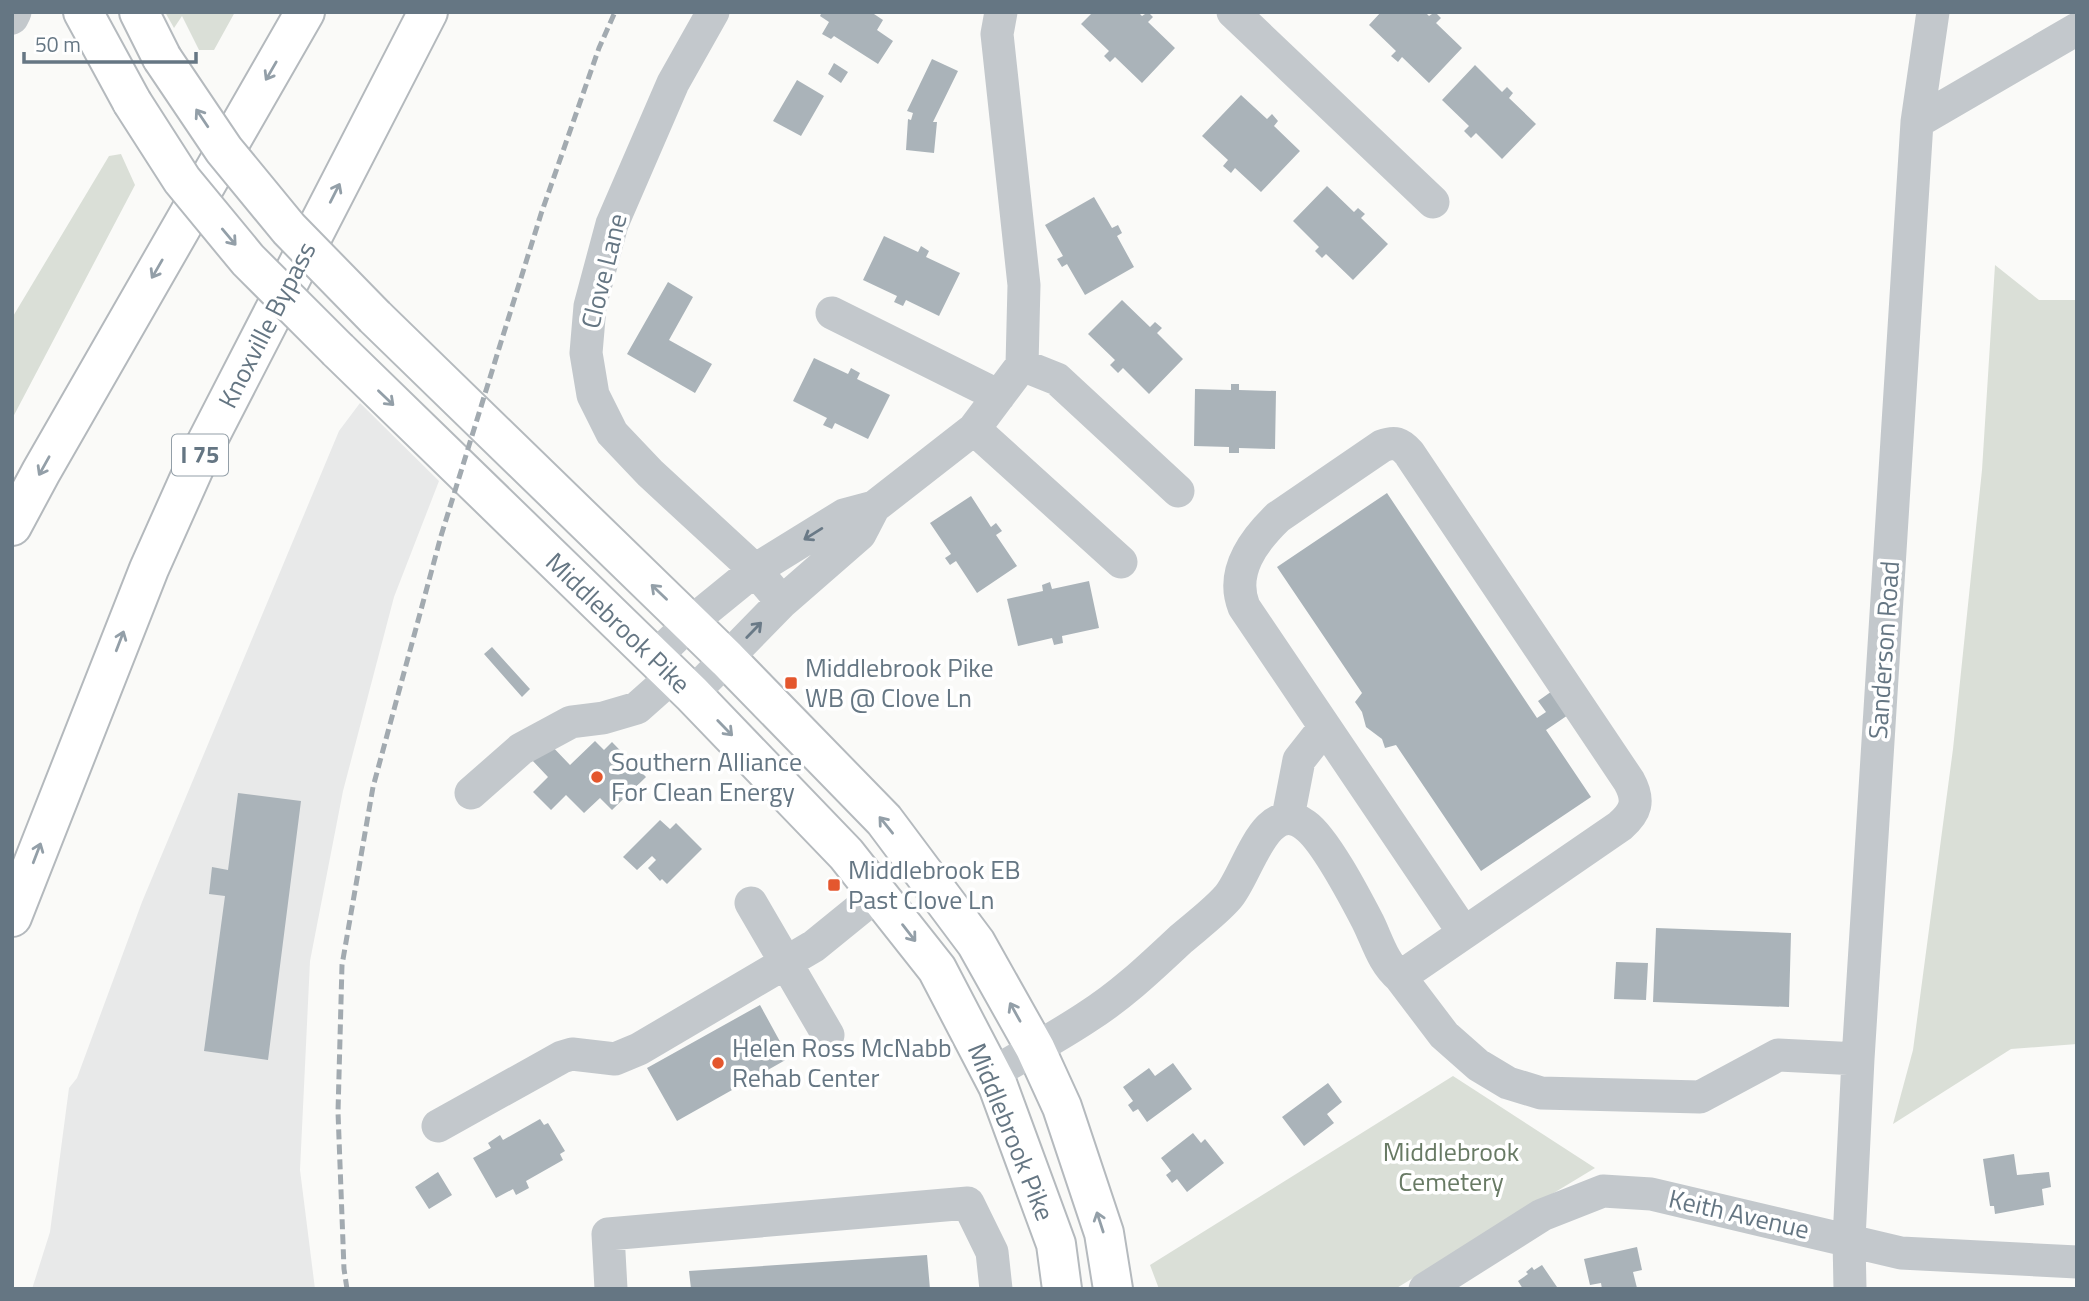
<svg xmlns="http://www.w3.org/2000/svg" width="2089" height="1301" viewBox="0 0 2089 1301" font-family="'Titillium Web',sans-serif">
  <rect width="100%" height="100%" fill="#fafaf8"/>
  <path fill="#e8e9e9" d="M360,403L439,481L394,597L343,791L310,961L300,1170L315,1289H32L50,1232L69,1088L77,1078L142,902L339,431Z"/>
  <path fill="#dadfd7" d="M165,12H235L214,50H199L182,16L174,28Z
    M121,154L135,185L12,419V318L109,156Z
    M1995,265L2039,300H2077V1044L2011,1049L1893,1124L1913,1050L1953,749L1982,470Z
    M1453,1076L1595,1168L1395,1289H1159L1150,1265Z"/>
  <path fill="#aab3b9" d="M822,12H871L883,20L877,30L893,41L878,64L834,36L831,39L822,34L829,22L820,16Z
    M1093,12H1138L1142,16L1148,12L1153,17L1148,22L1175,48L1142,83L1115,57L1110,62L1104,56L1109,51L1081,24Z
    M1381,12H1425L1429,16L1435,12L1441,18L1436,23L1462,48L1429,83L1402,57L1398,62L1391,56L1396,51L1369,25Z
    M932,59L958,71L933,122H937L934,153L906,150L908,119L911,120L913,113L907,111Z
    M834,63L848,72L841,83L828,74Z
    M1475,65L1502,92L1507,87L1513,93L1509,98L1536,124L1502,159L1476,133L1471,138L1464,131L1469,126L1442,100Z
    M797,80L824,96L801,136L773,121Z
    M1241,95L1267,119L1272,114L1278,121L1274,126L1300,151L1261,192L1235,168L1231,173L1223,166L1228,160L1202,136Z
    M1327,186L1354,212L1358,208L1365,214L1361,218L1388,244L1353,280L1326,254L1322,258L1315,251L1319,247L1293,221Z
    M1094,197L1112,228L1118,225L1122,233L1117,236L1134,267L1085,295L1067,264L1062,267L1057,259L1063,256L1045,225Z
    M884,236L918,252L921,246L929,251L926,257L960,273L939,316L906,300L903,306L894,302L897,296L863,280Z
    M668,282L693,297L669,340L712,364L695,393L627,354Z
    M1122,300L1150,327L1155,322L1162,328L1157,333L1183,359L1149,394L1123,368L1118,373L1110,365L1115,360L1088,334Z
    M814,358L848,374L851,368L860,373L857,379L890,395L868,439L835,423L832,429L823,425L827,418L793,401Z
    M1231,384H1239V390L1276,391L1275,449L1239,448V453H1229V447L1194,446L1195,389L1231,390Z
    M1387,493L1537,718L1546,712L1538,701L1555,689L1571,713L1546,730L1591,797L1481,871L1396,745L1385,748L1382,739L1366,727L1362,712L1355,702L1362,693L1277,567Z
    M971,496L991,527L996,523L1002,531L996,535L1017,566L977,593L956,561L950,565L945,558L951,554L930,523Z
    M1089,581L1099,628L1062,636L1063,643L1054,645L1052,638L1018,646L1007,599L1043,591L1042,585L1050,582L1052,589Z
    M492,647L530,689L522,697L484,654Z
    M595,741L604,750L612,742L646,777L612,810L600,798L584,813L566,795L551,810L533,792L548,777L531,759L548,742L570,765Z
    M238,793L301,801L268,1060L204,1051L225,896L209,894L212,867L228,870Z
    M660,820L670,829L676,823L702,849L667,884L662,879L660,881L648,868L656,860L652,856L637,870L623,857Z
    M1656,928L1791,933L1789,1007L1653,1002Z
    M1616,962L1648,963L1646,1000L1614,999Z
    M760,1005L789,1058L677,1121L647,1068Z
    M1173,1063L1192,1089L1147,1122L1138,1109L1133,1112L1128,1105L1133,1101L1123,1087L1149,1068L1155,1076Z
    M1328,1083L1342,1102L1327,1114L1334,1123L1304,1146L1282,1117Z
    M540,1119L544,1125L548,1123L565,1151L560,1154L563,1160L526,1181L529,1188L516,1195L513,1189L496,1198L473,1158L491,1148L488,1143L500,1135L503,1140Z
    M1193,1133L1201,1143L1205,1139L1224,1163L1187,1192L1177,1179L1172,1183L1166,1175L1171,1171L1161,1158Z
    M2014,1154L2017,1175L2049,1172L2051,1187L2042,1189L2044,1205L1995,1214L1994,1206H1990L1983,1159Z
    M438,1172L452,1195L429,1209L415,1187Z
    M1637,1247L1642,1270L1633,1272L1637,1288L1602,1289L1601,1283L1590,1285L1584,1259Z
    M927,1255L930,1289H691L689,1271Z
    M1542,1265L1557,1287L1553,1289H1523L1518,1281L1528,1274L1526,1272L1532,1267L1534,1270Z"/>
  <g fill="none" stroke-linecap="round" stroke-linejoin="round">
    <defs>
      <path id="major" d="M83,12L132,102
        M139,12L162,58
        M375,317L727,659L884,820L976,943L1035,1048L1062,1107L1104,1233L1113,1289
        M338,350L692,694L846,854L937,969L998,1086L1056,1244L1062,1289"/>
      <path id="highway" d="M12,526L41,472L305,12
        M12,917L149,569L199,457L428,12"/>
    </defs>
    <use href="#major" stroke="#b5babe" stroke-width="42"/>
    <use href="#highway" stroke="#b4b9bd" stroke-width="42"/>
    <path stroke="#c3c8cc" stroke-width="33" d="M713,12L673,83L612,224L590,306L586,353L593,395L612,433L650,473L755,570L782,602
      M1001,12L997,34L1024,285L1022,365L1057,379L1178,491
      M1233,12L1433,202
      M12,18L15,12
      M1917,122L2077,29
      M832,313L999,396
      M974,429L1121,562
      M654,658L690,623L755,570L844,515L874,507L974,429L1022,365
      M692,694L782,602L860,534L874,507
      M471,793L521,749L571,722L603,718L637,708L673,676
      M1288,817L1299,760L1325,727
      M751,903L828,1035
      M1400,977L1444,1035L1478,1065L1508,1083L1541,1093L1700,1097L1778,1055L1858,1059
      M992,1074C1023,1055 1057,1037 1087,1017C1122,995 1151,967 1181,939C1196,926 1215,912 1228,897C1248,874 1265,796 1305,825C1325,839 1356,899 1368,922C1377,940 1383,963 1400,977L1620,826C1636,812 1640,801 1629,781L1409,453C1400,443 1395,441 1382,446L1278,517C1253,541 1230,572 1244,607L1464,933
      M438,1126L562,1057L572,1054L615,1059L639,1049L814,946L878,894
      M611,1289L608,1234L968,1203L992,1252L996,1289
      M1425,1289L1542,1215L1603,1191L1651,1194L1901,1253L2077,1262
      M1850,1289L1849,1239L1858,1059L1917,122L1933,12"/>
    <use href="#major" stroke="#fff" stroke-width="38"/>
    <use href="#highway" stroke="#fff" stroke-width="38"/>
    <path stroke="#a2aab0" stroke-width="5" stroke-dasharray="10 5" stroke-linecap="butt" d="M347,1289L344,1269L338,1112L342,965L373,787L441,536L501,342L541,214L599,48L615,12"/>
    <defs>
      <path id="major-bridge" d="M162,58L224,150L289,229L375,317
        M132,102L182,180L248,260L338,350"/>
    </defs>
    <use href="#major-bridge" stroke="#b5babe" stroke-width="42" stroke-linecap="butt"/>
    <use href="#major-bridge" stroke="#fff" stroke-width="38"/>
  </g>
  <defs><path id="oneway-shaft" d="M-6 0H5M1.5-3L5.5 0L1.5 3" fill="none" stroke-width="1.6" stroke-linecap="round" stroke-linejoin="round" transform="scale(1.75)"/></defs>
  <g stroke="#939fa8">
    <use href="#oneway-shaft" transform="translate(271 71) rotate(120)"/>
    <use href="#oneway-shaft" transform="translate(202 118) rotate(-124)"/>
    <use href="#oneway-shaft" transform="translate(335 193) rotate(-63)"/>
    <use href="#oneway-shaft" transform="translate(229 237) rotate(50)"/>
    <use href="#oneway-shaft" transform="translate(157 269) rotate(120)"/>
    <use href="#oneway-shaft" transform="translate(386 398) rotate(44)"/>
    <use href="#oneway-shaft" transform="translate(44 466) rotate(119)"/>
    <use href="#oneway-shaft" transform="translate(659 592) rotate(-136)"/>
    <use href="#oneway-shaft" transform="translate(120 641) rotate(-69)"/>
    <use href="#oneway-shaft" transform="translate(725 728) rotate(46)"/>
    <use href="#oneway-shaft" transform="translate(886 825) rotate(-129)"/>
    <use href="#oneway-shaft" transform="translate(37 853) rotate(-69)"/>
    <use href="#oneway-shaft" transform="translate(909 933) rotate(52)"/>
    <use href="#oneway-shaft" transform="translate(1015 1012) rotate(-119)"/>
    <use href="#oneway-shaft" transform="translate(1100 1222) rotate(-108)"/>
  </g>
  <g stroke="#6a7a87">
    <use href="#oneway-shaft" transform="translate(813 534) rotate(148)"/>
    <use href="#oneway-shaft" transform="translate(754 630) rotate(-46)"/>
  </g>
  <g fill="#e4572e" stroke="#fff" stroke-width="2.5">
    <rect x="784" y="676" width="14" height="14" rx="3.5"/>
    <circle cx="597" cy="777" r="7"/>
    <rect x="827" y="878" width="14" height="14" rx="3.5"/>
    <circle cx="718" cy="1063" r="7"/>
  </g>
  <g text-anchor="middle" stroke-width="7" stroke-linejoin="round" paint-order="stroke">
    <rect fill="#fff" stroke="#939fa8" stroke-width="2" x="172" y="434.5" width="56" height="41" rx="5"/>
    <g font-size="24" font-weight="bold" fill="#657683">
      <text x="200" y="463">I 75</text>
    </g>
    <g font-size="26" fill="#657683" stroke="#fff">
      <text transform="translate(604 271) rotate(-76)" y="9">Clove Lane</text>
      <text transform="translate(267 325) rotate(-63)" y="9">Knoxville Bypass</text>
      <text transform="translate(618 623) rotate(44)" y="9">Middlebrook Pike</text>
      <text transform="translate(1884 650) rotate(-86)" y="9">Sanderson Road</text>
      <text transform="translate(1011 1132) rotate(68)" y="9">Middlebrook Pike</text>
      <text transform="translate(1739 1214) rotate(13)" y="9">Keith Avenue</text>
    </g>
    <g font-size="26" fill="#657683" stroke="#fff" text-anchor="start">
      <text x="805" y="677">Middlebrook Pike<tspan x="805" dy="30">WB @ Clove Ln</tspan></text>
      <text x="611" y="771">Southern Alliance<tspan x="611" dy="30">For Clean Energy</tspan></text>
      <text x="848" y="879">Middlebrook EB<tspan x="848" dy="30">Past Clove Ln</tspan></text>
      <text x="732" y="1057">Helen Ross McNabb<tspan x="732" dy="30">Rehab Center</tspan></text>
    </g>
    <g font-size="26" fill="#687a64" stroke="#fff">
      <text x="1451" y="1161">Middlebrook<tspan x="1451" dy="30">Cemetery</tspan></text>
    </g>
  </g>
  <rect width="2089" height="1301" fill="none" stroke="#657683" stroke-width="28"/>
  <path d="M24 52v10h172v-10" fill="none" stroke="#657683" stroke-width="3.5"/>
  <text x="35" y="52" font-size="21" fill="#657683" stroke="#ffffff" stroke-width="5" paint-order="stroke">50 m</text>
</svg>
